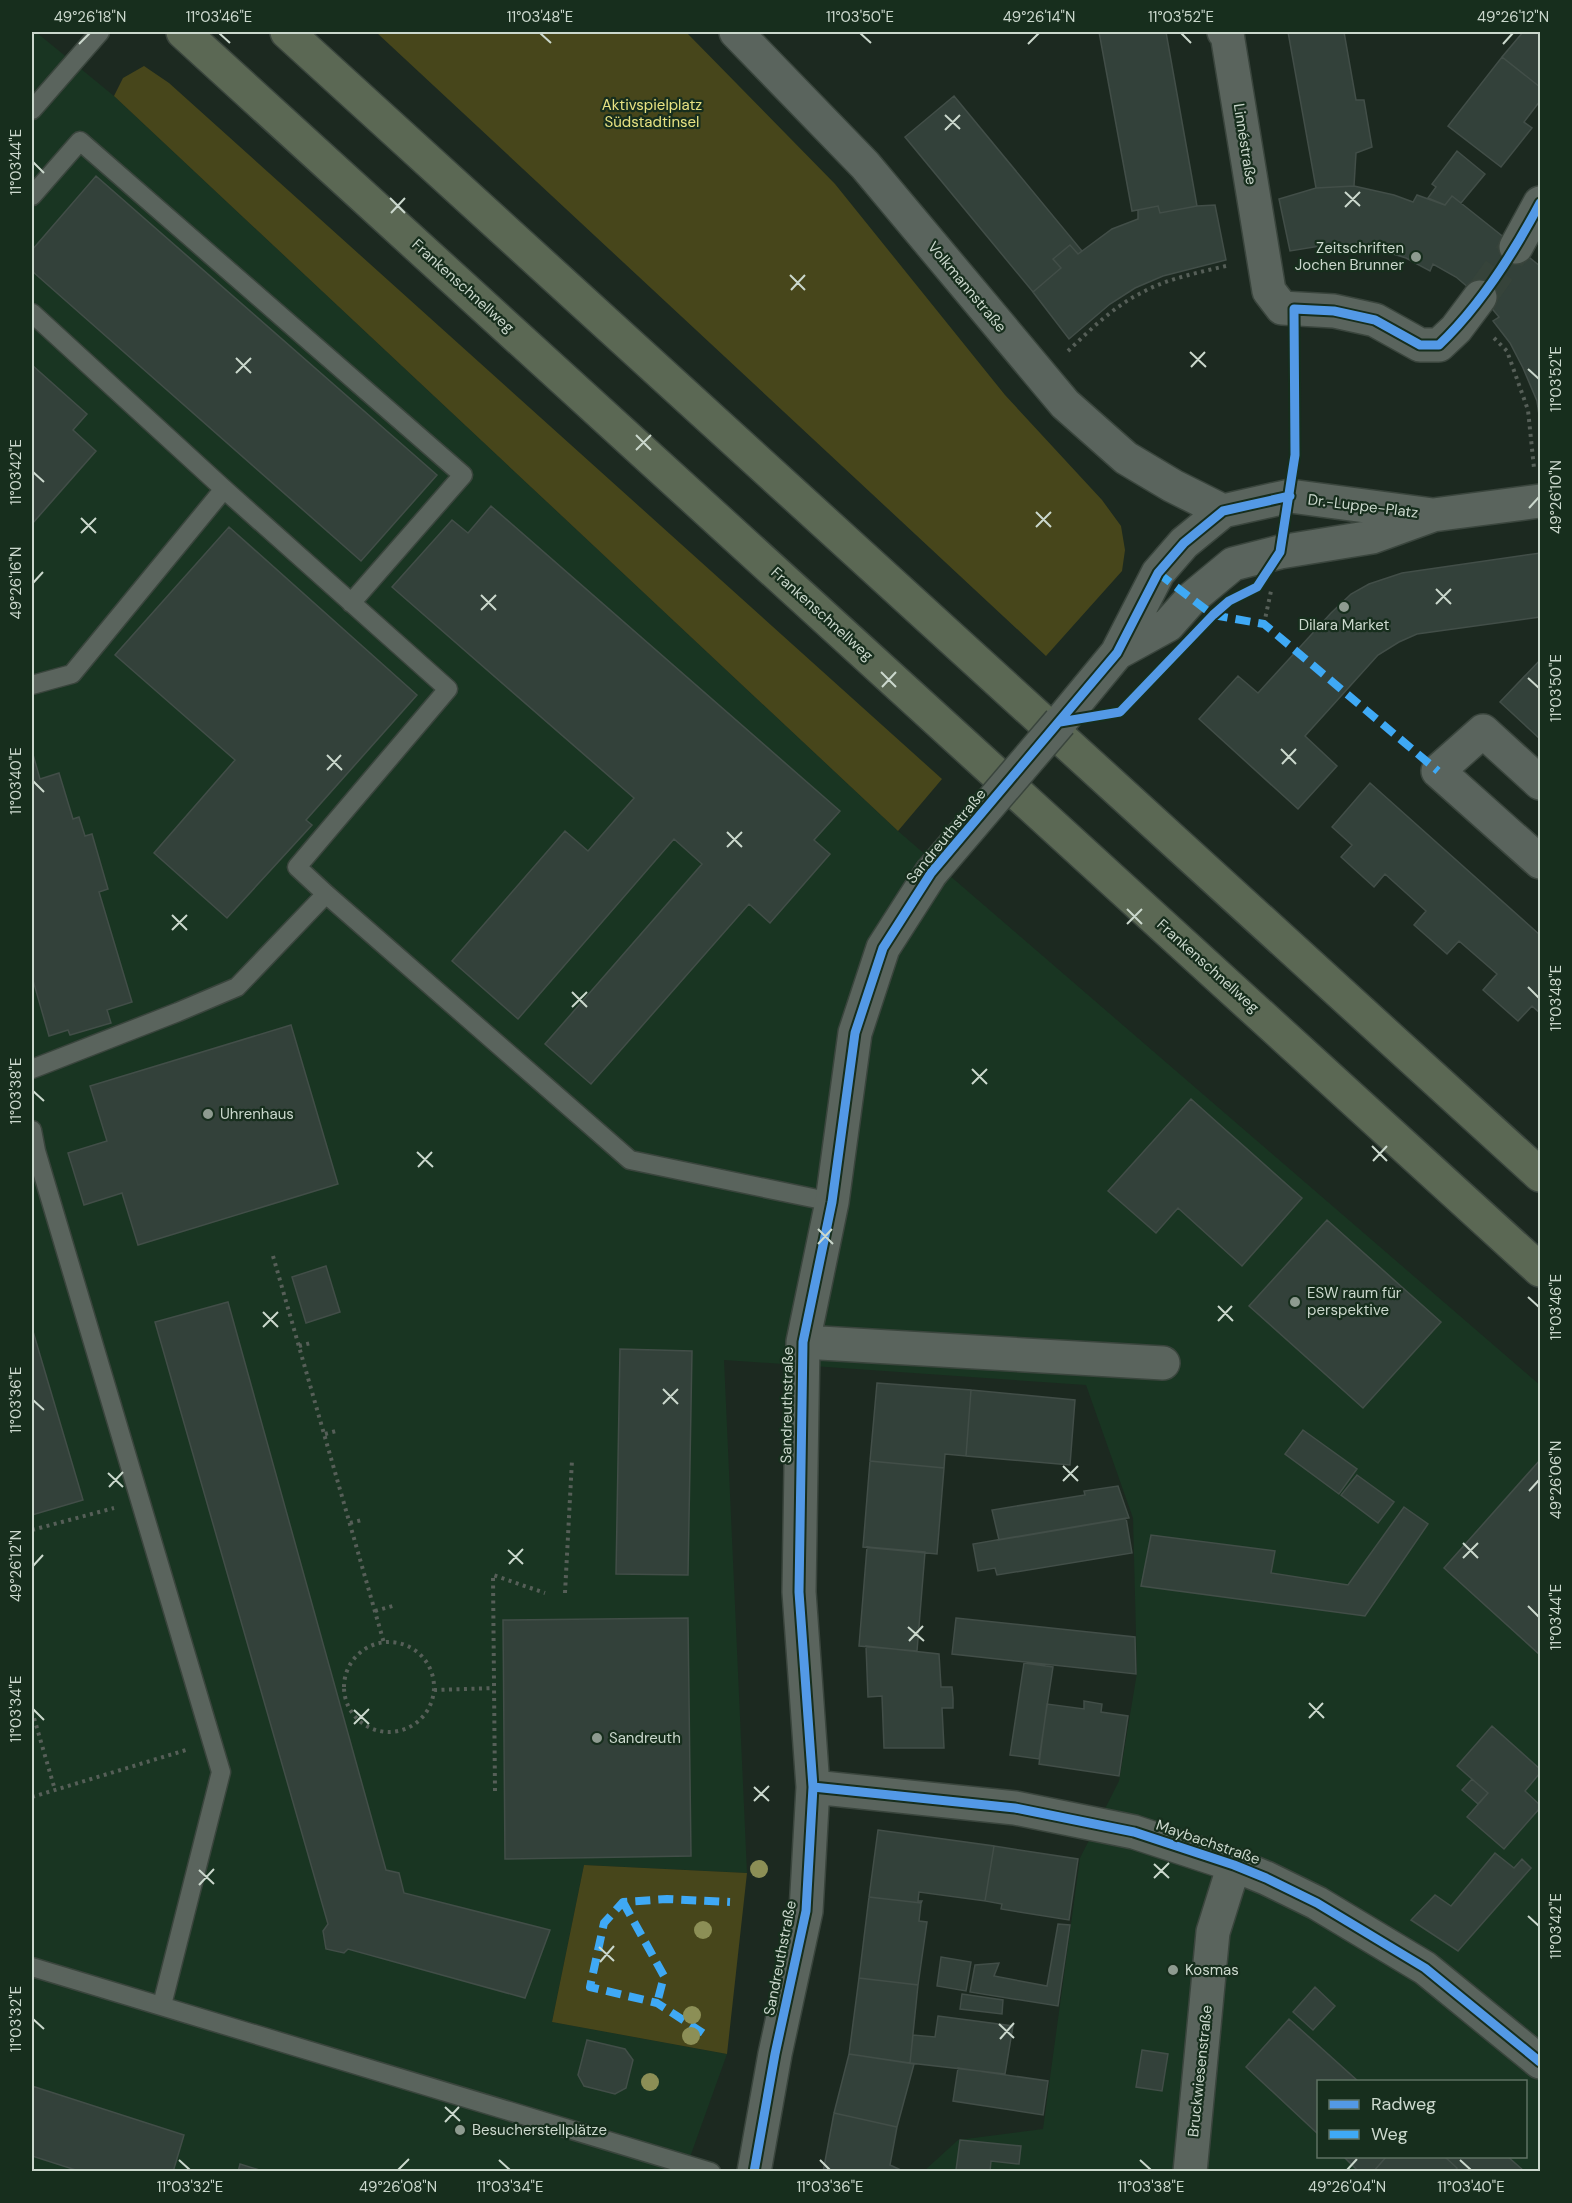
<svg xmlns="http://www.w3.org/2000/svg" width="1572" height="2203" viewBox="0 0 1572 2203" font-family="'DM Sans',sans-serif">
  <rect width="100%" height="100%" fill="#1c2920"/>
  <path fill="#193522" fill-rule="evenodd" d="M32,32H36L114,96L898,831L1540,1385V2171H924L958,2140L1043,2129L1080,1858L1119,1781L1137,1673L1133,1518L1086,1385L724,1360L747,1873L584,1865L552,2022L727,2054L685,2171L32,2172ZM1318,2082H1526V2156H1318Z"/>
  <path fill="#47461b" d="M376,32H686L835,184L1005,395L1102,500L1121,526L1125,550L1122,571L1046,656Z
    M144,66L169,83L942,779L898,831L114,96L123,78Z
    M584,1865L747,1873L727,2054L552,2022Z"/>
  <path fill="#33413a" stroke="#424e48" stroke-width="1.5" d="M1099,32H1166L1197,206L1160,213L1158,206L1132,211Z
    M1288,32H1344L1356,100H1364L1372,147L1356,153L1354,186L1316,188Z
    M1523,32H1540V87L1502,57Z
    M1502,57L1540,87V101L1524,122L1532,128L1501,167L1448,126Z
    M954,96L1082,251L1078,254L1070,245L1053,259L1061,268L1033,292L905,137Z
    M1457,151L1485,174L1461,203L1452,196L1445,205L1428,198L1436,187L1432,184Z
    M96,176L437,475L361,561L32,271V250Z
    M1354,186L1394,195L1413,202L1417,195L1445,205L1452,196L1540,266V422L1537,401L1523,368L1510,343L1493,321L1499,317L1489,305L1456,277L1433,264L1430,271L1406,258L1374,248L1347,245L1320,246L1290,251L1279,199L1316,188Z
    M1215,205L1226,260L1163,276L1135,288L1110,304L1069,339L1033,292L1061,268L1053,259L1070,245L1078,254L1112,229L1138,219V210L1158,206L1160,213L1197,206Z
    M32,365L87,414L73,430L96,451L32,524Z
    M491,506L840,811L814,840L830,854L770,923L749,904L591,1084L545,1044L702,864L674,839L518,1019L452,961L565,831L588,851L634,798L392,587L452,520L468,533Z
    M229,527L417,695L306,820L312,825L227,918L154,853L235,760L115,655Z
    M1540,553V617L1417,634L1399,642L1378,655L1305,736L1337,766L1298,809L1199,719L1238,676L1258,693L1331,613L1351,594L1369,584L1402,573Z
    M1540,660V739L1500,702Z
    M32,751L40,779L59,773L73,819L79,817L85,836L92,834L108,889L99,892L132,1002L107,1010L111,1023L70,1035L68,1030L49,1036L32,977Z
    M1370,783L1540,935V1013L1532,1006L1518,1021L1483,990L1497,974L1459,941L1447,954L1414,925L1426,911L1385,874L1374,887L1341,857L1352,845L1332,827Z
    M291,1025L338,1184L138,1245L122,1193L84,1205L68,1153L107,1141L90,1086Z
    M1191,1099L1302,1198L1242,1266L1178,1208L1156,1233L1108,1191Z
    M1327,1220L1441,1322L1363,1408L1249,1306Z
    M326,1266L340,1312L306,1323L292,1277Z
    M228,1302L386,1870L399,1873L404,1893L550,1930L525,1998L348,1949L344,1953L326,1949L323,1931L328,1924L155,1322Z
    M32,1328L83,1500L32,1515Z
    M620,1349L692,1351L688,1575L616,1574Z
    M877,1383L971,1390L966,1456L945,1454L944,1468L870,1461Z
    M971,1390L1075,1400L1070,1465L966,1456Z
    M1303,1430L1357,1469L1339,1494L1285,1454Z
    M1540,1460V1655L1444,1568Z
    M870,1461L944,1468L937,1554L863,1547Z
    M1357,1475L1394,1502L1378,1523L1341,1495Z
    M1118,1486L1129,1518L999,1540L992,1510L1085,1495L1084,1491Z
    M1404,1507L1428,1524L1365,1616L1141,1586L1151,1535L1275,1551L1271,1573L1348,1585Z
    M1126,1518L1132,1553L997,1575L995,1568L978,1571L973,1544Z
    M867,1547L925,1552L917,1651L859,1646Z
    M688,1618L691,1856L505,1859L503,1620Z
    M956,1618L1135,1637L1136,1674L952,1654Z
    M866,1646L939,1654L941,1687H952L953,1698V1708H942L944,1748H884L882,1696L868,1697Z
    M1024,1663L1053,1667L1039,1759L1010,1755Z
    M1084,1701L1102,1704L1101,1712L1128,1716L1119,1776L1039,1764L1047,1704L1084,1709Z
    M1492,1726L1540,1769V1773L1525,1791L1540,1805V1808L1504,1849L1467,1817L1488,1793L1457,1766Z
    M1472,1779L1488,1793L1478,1804L1462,1790Z
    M878,1830L994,1846L985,1901L919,1892L918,1901H922L921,1903L869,1897Z
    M994,1846L1078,1859L1069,1920L1001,1909L1002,1904L985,1901Z
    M1495,1853L1514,1868L1522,1859L1531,1868L1458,1951L1411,1920L1435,1895L1451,1906Z
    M869,1897L921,1903L919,1921L927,1922L918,1985L859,1978Z
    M1058,1924L1070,1925L1058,2006L970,1992L975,1965L999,1963L994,1976L1047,1986Z
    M941,1957L971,1962L966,1991L937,1986Z
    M859,1978L918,1985L910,2063L849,2054Z
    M1315,1987L1335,2006L1313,2030L1293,2012Z
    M962,1994L1003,2000L1002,2014L960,2009Z
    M938,2016L1013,2026L1005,2074L910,2063L913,2035L935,2037Z
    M1289,2019L1359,2082H1318V2134L1246,2067Z
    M587,2040L625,2049L633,2060L626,2088L615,2094L584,2086L578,2075Z
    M1142,2050L1168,2054L1162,2091L1136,2087Z
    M849,2054L914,2064L897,2127L834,2113Z
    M958,2068L1048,2081L1043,2115L953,2101Z
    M32,2086L184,2135L173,2172H82L32,2156Z
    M834,2113L897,2127L890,2165L905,2172H823Z
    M960,2140L1021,2146L1019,2164L991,2161L990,2172L956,2170Z
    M1343,2156H1387L1373,2172H1359Z
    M1387,2156H1444L1457,2168L1454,2172H1373Z
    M1444,2156H1507L1524,2171L1454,2172L1457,2168Z
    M240,2164L266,2172H238Z"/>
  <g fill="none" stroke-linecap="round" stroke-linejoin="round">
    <path stroke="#36433a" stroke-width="33" stroke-dasharray="33 16" stroke-linecap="butt" d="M1480,297L1516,247"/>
    <defs>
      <path id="lane" d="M32,110L100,32
        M32,196L80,141L463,475L351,603
        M32,313L224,489L448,689L297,867L326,894L630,1160L832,1202
        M32,685L72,674L224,489
        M32,1069L178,1012L237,987L326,894
        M32,1130L36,1151L221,1772L162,2005
        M32,1967L711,2172"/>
      <path id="street" d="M736,32L865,165L1065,404L1126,458L1173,486L1223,511
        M1224,32L1227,34L1269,291L1282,308L1334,311L1375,320L1420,345H1439L1456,329L1480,297
        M1516,247L1540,203
        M1117,653L1168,625L1192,598L1233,564L1280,552L1372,537L1433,515L1540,501
        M1060,722L1117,653L1158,573L1184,543L1223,511L1290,496L1433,515
        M1540,783L1483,731L1438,771L1540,862
        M803,1342L1163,1363
        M813,1787L1015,1808L1134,1832L1234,1865L1266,1878L1317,1903L1425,1968L1540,2062
        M754,2172L775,2054L806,1911L813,1787L799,1592L803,1342L832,1202L855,1033L883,948L931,873
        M1190,2172L1213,1932L1234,1865"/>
      <path id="highway" d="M183,32L1540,1270
        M287,32L1540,1175"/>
    </defs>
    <use href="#lane" stroke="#3a453d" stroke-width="21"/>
    <use href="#street" stroke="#3a453d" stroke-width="36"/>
    <use href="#highway" stroke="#3a453d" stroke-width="36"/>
    <path stroke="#565f58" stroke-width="4" stroke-dasharray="3 4.5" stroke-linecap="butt" d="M1494,338L1507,351L1528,410L1534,468
      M1068,351C1090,330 1113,307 1141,293C1168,278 1201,272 1230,265
      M1264,624L1271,591
      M273,1256L384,1643
      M299,1346L311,1343
      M325,1434L336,1431
      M350,1523L362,1520
      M32,1530L114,1508
      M565,1593L572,1460
      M375,1611L396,1605
      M344 1687a45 45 0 1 1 90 0a45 45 0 1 1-90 0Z
      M434,1690L494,1688
      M32,1711L55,1790
      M495,1791L493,1575L545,1593
      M32,1797L186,1750"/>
    <use href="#lane" stroke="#5a645d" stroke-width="18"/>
    <use href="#street" stroke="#5a645d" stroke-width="33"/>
    <use href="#highway" stroke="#5b6854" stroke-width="33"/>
    <defs>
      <path id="street-bridge" d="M931,873L1060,722"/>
    </defs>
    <use href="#street-bridge" stroke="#3a453d" stroke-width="36" stroke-linecap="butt"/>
    <use href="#street-bridge" stroke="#5a645d" stroke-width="33"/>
    <path stroke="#3fa9f5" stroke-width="8" stroke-dasharray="15 8" stroke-linecap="butt" d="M1158,573L1213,615L1264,624L1438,771
      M623,1902L664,1976L657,2003
      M703,2033L657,2003L590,1987L604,1923L623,1902L667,1899L730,1902"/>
    <defs>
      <path id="cycleway" d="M1060,722L1120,712L1213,615L1229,601L1257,587L1280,552L1295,455L1294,309L1334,311L1375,320L1420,345H1439C1481,305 1513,254 1540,203
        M813,1787L1015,1808L1134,1832L1234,1865L1266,1878L1317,1903L1425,1968L1540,2062
        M754,2172L775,2054L806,1911L813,1787L799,1592L803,1342L832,1202L855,1033L883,948L931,873L1117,653L1158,573L1184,543L1223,511L1290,496"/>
    </defs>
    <use href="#cycleway" stroke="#172e1d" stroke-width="13"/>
    <use href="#cycleway" stroke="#5399e6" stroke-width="9"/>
  </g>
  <g fill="#8c8f56">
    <circle cx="759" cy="1869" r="9"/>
    <circle cx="703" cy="1930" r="9"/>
    <circle cx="692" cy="2015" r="9"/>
    <circle cx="691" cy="2036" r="9"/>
    <circle cx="650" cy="2082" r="9"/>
  </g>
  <path fill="none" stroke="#cbd8cd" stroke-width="2" d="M219,33L230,43M540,33L551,43M860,33L871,43M1181,33L1191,43M79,44L90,33M1028,44L1039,33M1503,44L1513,33M945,115L960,129M945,130L960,115M33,162L44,173M1345,192L1360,206M390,198L405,213M1345,207L1360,192M391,213L405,198M790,275L805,290M791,290L805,275M1190,352L1206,367M236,358L251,373M1191,367L1205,352M1528,369L1539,379M236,373L251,358M636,435L651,450M636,450L651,435M33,472L44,482M1529,508L1539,497M1036,512L1051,527M81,518L96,533M1036,527L1051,512M81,533L96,518M33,583L43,572M1436,589L1451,604M481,595L496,610M1436,604L1451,589M481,610L496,595M881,672L896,687M1528,678L1539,688M882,687L896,672M1281,749L1296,764M327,755L342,770M1282,764L1296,749M327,770L341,755M33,781L44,792M727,832L742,847M727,847L742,832M1127,909L1142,924M172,915L187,930M1127,924L1142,909M172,930L187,915M1528,987L1539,998M572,992L587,1007M572,1007L587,992M972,1069L987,1084M972,1084L987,1069M33,1091L44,1101M1372,1146L1387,1161M417,1152L433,1167M1373,1161L1387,1146M418,1167L432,1152M818,1229L833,1244M818,1244L832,1229M1528,1297L1539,1307M1218,1306L1233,1321M263,1312L278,1327M1218,1321L1232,1306M263,1327L278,1312M663,1389L678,1404M33,1400L44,1410M663,1404L678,1389M1063,1466L1078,1481M108,1473L123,1487M1063,1481L1078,1466M109,1487L123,1472M1529,1491L1539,1480M1463,1543L1478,1558M508,1550L523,1564M1463,1558L1478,1543M509,1564L523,1549M33,1566L43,1555M1528,1606L1539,1617M908,1627L924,1641M909,1641L923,1626M1309,1703L1324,1718M33,1709L44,1720M354,1710L369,1724M1309,1718L1323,1703M354,1724L369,1709M754,1787L769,1801M754,1801L769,1786M1154,1864L1169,1878M199,1870L214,1884M1154,1878L1169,1863M199,1885L214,1869M1528,1916L1539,1926M599,1947L614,1961M600,1962L614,1946M33,2019L44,2029M999,2024L1014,2038M1000,2039L1014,2023M445,2107L460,2121M445,2122L459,2107M179,2160L190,2170M499,2160L510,2170M820,2160L830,2170M1140,2160L1151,2170M1460,2160L1471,2170M398,2170L409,2159M1347,2170L1357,2159"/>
  <g fill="#8e9b90" stroke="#172e1d" stroke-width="2">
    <circle cx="1416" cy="257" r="6"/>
    <circle cx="1344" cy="607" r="6"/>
    <circle cx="208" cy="1114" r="6"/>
    <circle cx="1295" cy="1302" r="6"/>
    <circle cx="597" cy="1738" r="6"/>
    <circle cx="1173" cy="1970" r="6"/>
    <circle cx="460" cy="2130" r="6"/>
  </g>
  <g text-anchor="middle" stroke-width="4.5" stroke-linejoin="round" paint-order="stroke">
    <g font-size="15" fill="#e7e282" stroke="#172e1d">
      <text x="652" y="110">Aktivspielplatz<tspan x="652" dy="17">Südstadtinsel</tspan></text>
    </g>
    <g font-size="15" fill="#cbd8cd" stroke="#172e1d">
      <text transform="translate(1245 144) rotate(81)" y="5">Linnéstraße</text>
      <text transform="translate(463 286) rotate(42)" y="5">Frankenschnellweg</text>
      <text transform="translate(967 287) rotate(50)" y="5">Volkmannstraße</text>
      <text transform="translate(1363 506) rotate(7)" y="5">Dr.-Luppe-Platz</text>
      <text transform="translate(822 614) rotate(42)" y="5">Frankenschnellweg</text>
      <text transform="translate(946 836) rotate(-51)" y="5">Sandreuthstraße</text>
      <text transform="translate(1208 966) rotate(42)" y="5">Frankenschnellweg</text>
      <text transform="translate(787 1405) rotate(-89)" y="5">Sandreuthstraße</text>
      <text transform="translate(1208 1842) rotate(19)" y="5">Maybachstraße</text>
      <text transform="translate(780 1958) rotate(-79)" y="5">Sandreuthstraße</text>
      <text transform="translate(1200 2071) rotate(-84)" y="5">Bruckwiesenstraße</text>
    </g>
    <g font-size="15" fill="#cbd8cd" stroke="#172e1d" text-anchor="start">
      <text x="1404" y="253" text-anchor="end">Zeitschriften<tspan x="1404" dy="17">Jochen Brunner</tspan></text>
      <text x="1344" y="630" text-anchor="middle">Dilara Market</text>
      <text x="220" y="1119">Uhrenhaus</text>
      <text x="1307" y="1298">ESW raum für<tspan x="1307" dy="17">perspektive</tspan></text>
      <text x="609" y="1743">Sandreuth</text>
      <text x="1185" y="1975">Kosmas</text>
      <text x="472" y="2135">Besucherstellplätze</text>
    </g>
  </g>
  <rect width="1572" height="2203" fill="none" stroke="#172e1d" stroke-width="66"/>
  <rect x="1317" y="2080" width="210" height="78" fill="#172e1d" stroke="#5f7263" stroke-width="1.5"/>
  <rect x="1329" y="2100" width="30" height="9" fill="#5399e6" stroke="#5f7263" stroke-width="1.5"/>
  <text x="1371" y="2110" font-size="18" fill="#cbd8cd">Radweg</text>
  <rect x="1329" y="2130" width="30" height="9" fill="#3fa9f5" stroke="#5f7263" stroke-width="1.5"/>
  <text x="1371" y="2140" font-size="18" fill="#cbd8cd">Weg</text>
  <rect x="33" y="33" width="1506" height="2137" fill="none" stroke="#cbd8cd" stroke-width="2"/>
  <g font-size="15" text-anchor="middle" fill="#cbd8cd">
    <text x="90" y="22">49°26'18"N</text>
    <text x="219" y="22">11°03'46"E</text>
    <text x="540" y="22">11°03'48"E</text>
    <text x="860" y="22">11°03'50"E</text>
    <text x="1039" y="22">49°26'14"N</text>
    <text x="1181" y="22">11°03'52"E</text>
    <text x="1513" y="22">49°26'12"N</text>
    <text transform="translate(16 162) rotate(-90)" y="5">11°03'44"E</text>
    <text transform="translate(1556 379) rotate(-90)" y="5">11°03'52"E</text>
    <text transform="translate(16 472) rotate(-90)" y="5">11°03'42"E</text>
    <text transform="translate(1556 497) rotate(-90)" y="5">49°26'10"N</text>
    <text transform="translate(16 583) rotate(-90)" y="5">49°26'16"N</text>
    <text transform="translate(1556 688) rotate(-90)" y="5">11°03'50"E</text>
    <text transform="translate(16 781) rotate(-90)" y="5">11°03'40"E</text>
    <text transform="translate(1556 998) rotate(-90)" y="5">11°03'48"E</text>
    <text transform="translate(16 1091) rotate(-90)" y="5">11°03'38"E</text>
    <text transform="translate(1556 1307) rotate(-90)" y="5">11°03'46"E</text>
    <text transform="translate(16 1400) rotate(-90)" y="5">11°03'36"E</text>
    <text transform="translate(1556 1480) rotate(-90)" y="5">49°26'06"N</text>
    <text transform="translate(16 1566) rotate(-90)" y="5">49°26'12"N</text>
    <text transform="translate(1556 1617) rotate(-90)" y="5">11°03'44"E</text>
    <text transform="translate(16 1709) rotate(-90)" y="5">11°03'34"E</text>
    <text transform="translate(1556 1926) rotate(-90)" y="5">11°03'42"E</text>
    <text transform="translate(16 2019) rotate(-90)" y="5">11°03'32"E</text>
    <text x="190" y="2192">11°03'32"E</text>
    <text x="398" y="2192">49°26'08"N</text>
    <text x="510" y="2192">11°03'34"E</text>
    <text x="830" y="2192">11°03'36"E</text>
    <text x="1151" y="2192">11°03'38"E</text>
    <text x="1347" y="2192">49°26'04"N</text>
    <text x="1471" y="2192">11°03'40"E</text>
  </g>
</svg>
